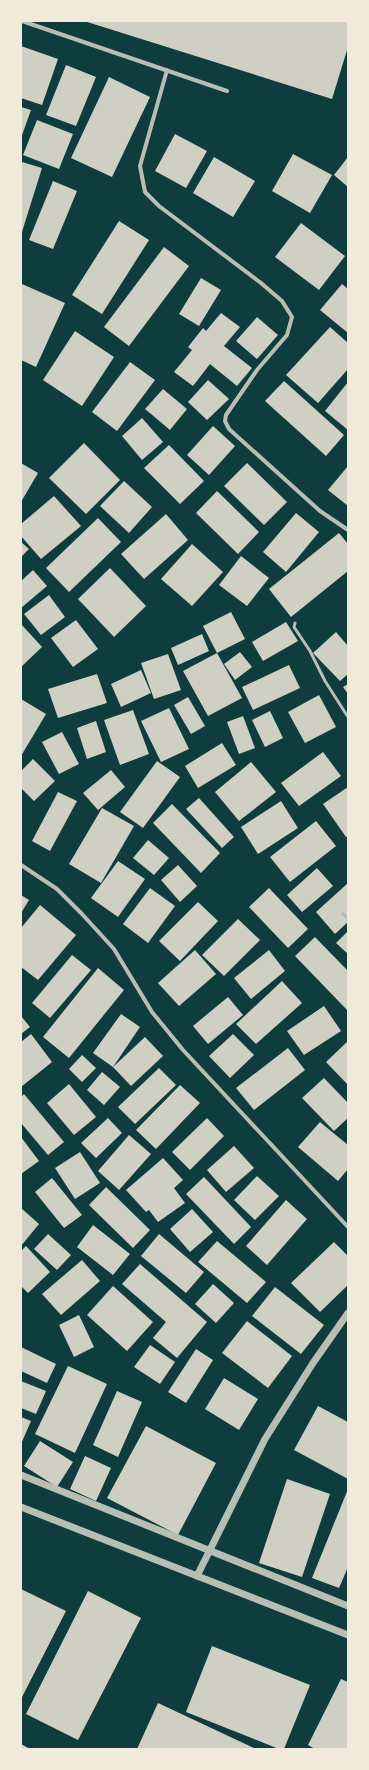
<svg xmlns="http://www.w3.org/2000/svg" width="369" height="1770" viewBox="0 0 369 1770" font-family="'Golos Text',sans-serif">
  <rect width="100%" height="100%" fill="#0f3d3e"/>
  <path fill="#cfcfc3" d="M84,21H348V47L332,99Z
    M21,46L58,59L42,105L21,98Z
    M66,65L96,77L76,126L46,115Z
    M109,77L150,97L112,177L71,158Z
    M21,107L31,110L21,138Z
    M37,120L73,134L59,169L23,155Z
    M175,134L207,151L186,188L155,171Z
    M293,154L332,175L310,213L272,191Z
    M214,157L255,181L233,217L193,193Z
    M348,157V187L334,175Z
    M22,162L42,168L21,235V163Z
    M53,181L77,191L53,249L29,240Z
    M119,221L149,240L102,314L72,295Z
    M301,223L345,256L319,290L275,257Z
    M164,247L189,266L129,346L104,327Z
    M201,278L221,290L199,326L179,314Z
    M22,284L65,303L36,367L21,360Z
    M342,284L348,289V333L320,310Z
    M221,313L240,327L224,346L252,368L237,386L210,364L193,386L174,372L192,350L188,347L203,328L206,331Z
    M257,317L278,335L257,359L236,341Z
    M330,327L348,343V369L318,403L286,375Z
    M75,331L114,357L82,406L43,380Z
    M130,362L155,380L117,431L92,412Z
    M208,380L229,399L207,420L188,402Z
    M284,381L344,435L326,456L265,401Z
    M348,382V430L325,411Z
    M163,389L187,409L170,430L145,409Z
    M142,418L163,442L142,460L122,436Z
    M213,426L235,446L209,475L187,455Z
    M84,443L120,480L86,514L49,478Z
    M169,445L204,481L180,504L144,468Z
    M21,463L38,473L21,502Z
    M247,463L287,502L264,525L224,486Z
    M348,466V506L328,490Z
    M124,481L152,507L129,533L100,506Z
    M217,491L259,532L238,554L196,513Z
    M54,496L81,526L41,559L21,536V524Z
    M296,513L319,532L286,572L263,552Z
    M166,514L188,540L144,579L121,554Z
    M98,518L121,542L69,592L46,568Z
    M339,533L348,544V571L291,617L269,589Z
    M21,542L29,549L21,557Z
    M192,544L223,572L192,606L161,579Z
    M241,556L269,578L247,606L219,585Z
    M110,568L146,606L114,637L78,599Z
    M33,570L47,586L21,608V581Z
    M49,595L65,617L41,635L24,614Z
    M231,612L245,639L217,653L242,698L208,716L183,671L217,653L203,626Z
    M76,620L98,649L73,667L51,638Z
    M286,622L298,641L263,661L252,642Z
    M21,624L42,647L21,667Z
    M336,632L348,646V674L340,681L313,653Z
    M202,634L209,651L178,665L171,648Z
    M240,652L252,667L235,680L224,664Z
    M168,654L181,690L154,699L141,663Z
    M289,665L300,688L253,710L242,687Z
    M141,670L151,693L121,707L111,684Z
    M97,674L107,703L58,718L48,689Z
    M348,684V694L343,687Z
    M319,695L336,727L305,743L288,712Z
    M188,697L205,726L191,734L174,705Z
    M21,699L46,714L21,756Z
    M169,708L189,749L161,762L141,721Z
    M133,710L149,754L120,765L104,720Z
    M270,711L283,738L265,747L252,720Z
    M243,716L255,748L239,754L227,722Z
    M96,721L106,752L87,759L77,728Z
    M62,732L79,764L59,774L42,742Z
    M222,743L236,765L198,788L185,766Z
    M323,752L341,776L299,806L281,783Z
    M33,759L55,781L34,801L21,788V771Z
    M157,761L180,777L143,828L120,812Z
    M251,762L276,792L239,821L215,792Z
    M111,770L125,787L98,810L83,793Z
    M348,787V836L346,837L323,804Z
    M58,792L77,801L50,851L32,841Z
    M199,798L234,837L222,848L186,809Z
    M281,801L298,828L258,854L241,827Z
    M172,804L220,853L201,873L153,823Z
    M102,808L134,826L101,883L69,864Z
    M316,821L336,846L290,882L270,857Z
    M148,840L169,858L154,875L133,858Z
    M118,861L145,879L118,917L91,898Z
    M178,865L197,886L180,902L161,880Z
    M317,868L333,886L302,912L287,895Z
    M348,883V922L335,934L316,912Z
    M150,888L175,906L148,943L123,924Z
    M269,888L308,929L288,948L249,907Z
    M21,895L29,900L21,913Z
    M198,902L218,921L180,961L159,941Z
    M40,905L76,935L38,980L21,967V928Z
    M238,919L260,940L224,976L202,955Z
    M348,931V954L336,943Z
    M315,937L348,971V1011L295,956Z
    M195,950L216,974L179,1006L158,983Z
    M269,950L285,971L251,999L234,978Z
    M72,955L91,970L50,1018L32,1003Z
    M98,968L124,990L69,1058L43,1037Z
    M282,981L302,1003L256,1044L236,1024Z
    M228,997L243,1015L208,1044L193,1026Z
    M324,1006L341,1031L304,1055L287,1031Z
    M121,1014L140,1027L113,1067L93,1053Z
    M21,1016L30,1027L21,1034Z
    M31,1034L52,1062L21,1087V1042Z
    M233,1034L254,1055L230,1078L209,1056Z
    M145,1037L163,1056L131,1086L113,1067Z
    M348,1041V1085L326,1062Z
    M288,1048L305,1070L254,1110L236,1088Z
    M82,1055L96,1068L82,1082L69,1069Z
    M159,1068L176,1085L135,1124L118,1107Z
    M102,1072L120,1087L104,1105L87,1090Z
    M324,1078L348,1103V1118L334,1131L302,1098Z
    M69,1084L96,1117L74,1135L47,1103Z
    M180,1085L200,1103L156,1149L136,1130Z
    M24,1094L64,1142L48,1155L21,1123V1097Z
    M108,1118L122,1133L96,1158L81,1143Z
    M207,1118L224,1136L190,1170L172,1152Z
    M320,1122L348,1145V1169L338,1181L298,1147Z
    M129,1135L151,1154L119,1190L98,1171Z
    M21,1137L39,1161L21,1174Z
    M234,1146L254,1168L226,1192L207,1170Z
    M80,1152L100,1183L75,1199L55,1168Z
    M163,1158L183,1180L174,1188L185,1203L158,1222L149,1210L146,1212L126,1190Z
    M257,1176L279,1196L255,1220L234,1200Z
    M204,1177L251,1227L234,1244L186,1194Z
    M52,1178L82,1215L64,1228L35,1192Z
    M106,1187L150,1230L133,1248L89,1205Z
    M286,1200L307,1219L267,1265L246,1246Z
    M21,1208L39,1224L21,1246Z
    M192,1209L213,1232L190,1252L170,1229Z
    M93,1225L130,1254L113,1275L77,1247Z
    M48,1234L71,1255L57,1270L34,1249Z
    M159,1234L204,1272L186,1293L141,1256Z
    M217,1241L266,1282L247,1303L198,1262Z
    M334,1242L348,1256V1285L320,1312L291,1283Z
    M26,1246L50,1272L28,1293L21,1286V1251Z
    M82,1260L100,1281L61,1315L42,1294Z
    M140,1264L207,1322L177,1358L153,1338L166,1322L122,1284Z
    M213,1284L234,1303L216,1323L195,1304Z
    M113,1286L153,1322L127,1351L87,1315Z
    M275,1287L324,1325L301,1354L252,1316Z
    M79,1315L94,1347L74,1357L59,1325Z
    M247,1321L292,1356L268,1388L222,1353Z
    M150,1345L175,1362L160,1384L134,1367Z
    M21,1347L56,1364L47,1383L21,1371Z
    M196,1349L213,1360L186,1403L168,1392Z
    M68,1366L107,1384L75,1453L35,1434Z
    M224,1378L258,1399L239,1430L205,1409Z
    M21,1381L46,1391L36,1414L21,1408Z
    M117,1391L142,1402L118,1457L93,1445Z
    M318,1406L348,1422V1479L294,1450Z
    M21,1417L31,1421L21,1444Z
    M146,1426L216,1463L178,1535L107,1498Z
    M40,1441L73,1462L57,1487L24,1466Z
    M85,1456L111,1468L96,1501L70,1489Z
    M287,1479L330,1494L302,1577L259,1563Z
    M348,1489V1567L339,1588L312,1578Z
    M21,1589L66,1611L21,1699Z
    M88,1591L141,1618L78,1740L26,1714Z
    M212,1646L310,1685L284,1749H279L186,1712Z
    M341,1679L348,1682V1749H315L308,1745Z
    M158,1703L256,1749H137Z
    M21,1744L30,1749H21Z"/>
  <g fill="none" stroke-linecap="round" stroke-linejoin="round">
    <path stroke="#b8beb3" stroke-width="3" d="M295,623L294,627L310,651L325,681L348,717"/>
    <path stroke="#b8beb3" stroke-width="4" d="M22,21L227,91
      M167,70L140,166L145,192L159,206L261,283L282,301L292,317L287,335L257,370L226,415L225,421L229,429L320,511L348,530
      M21,865L57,889L82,914L114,949L152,1012L183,1050L348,1227
      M343,914L348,918"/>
    <path stroke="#b8beb3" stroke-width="7" d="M21,1475L348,1606
      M21,1507L348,1635
      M197,1576L265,1439L313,1363L348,1313"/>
  </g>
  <rect width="369" height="1770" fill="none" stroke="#f1e9da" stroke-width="44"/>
</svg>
